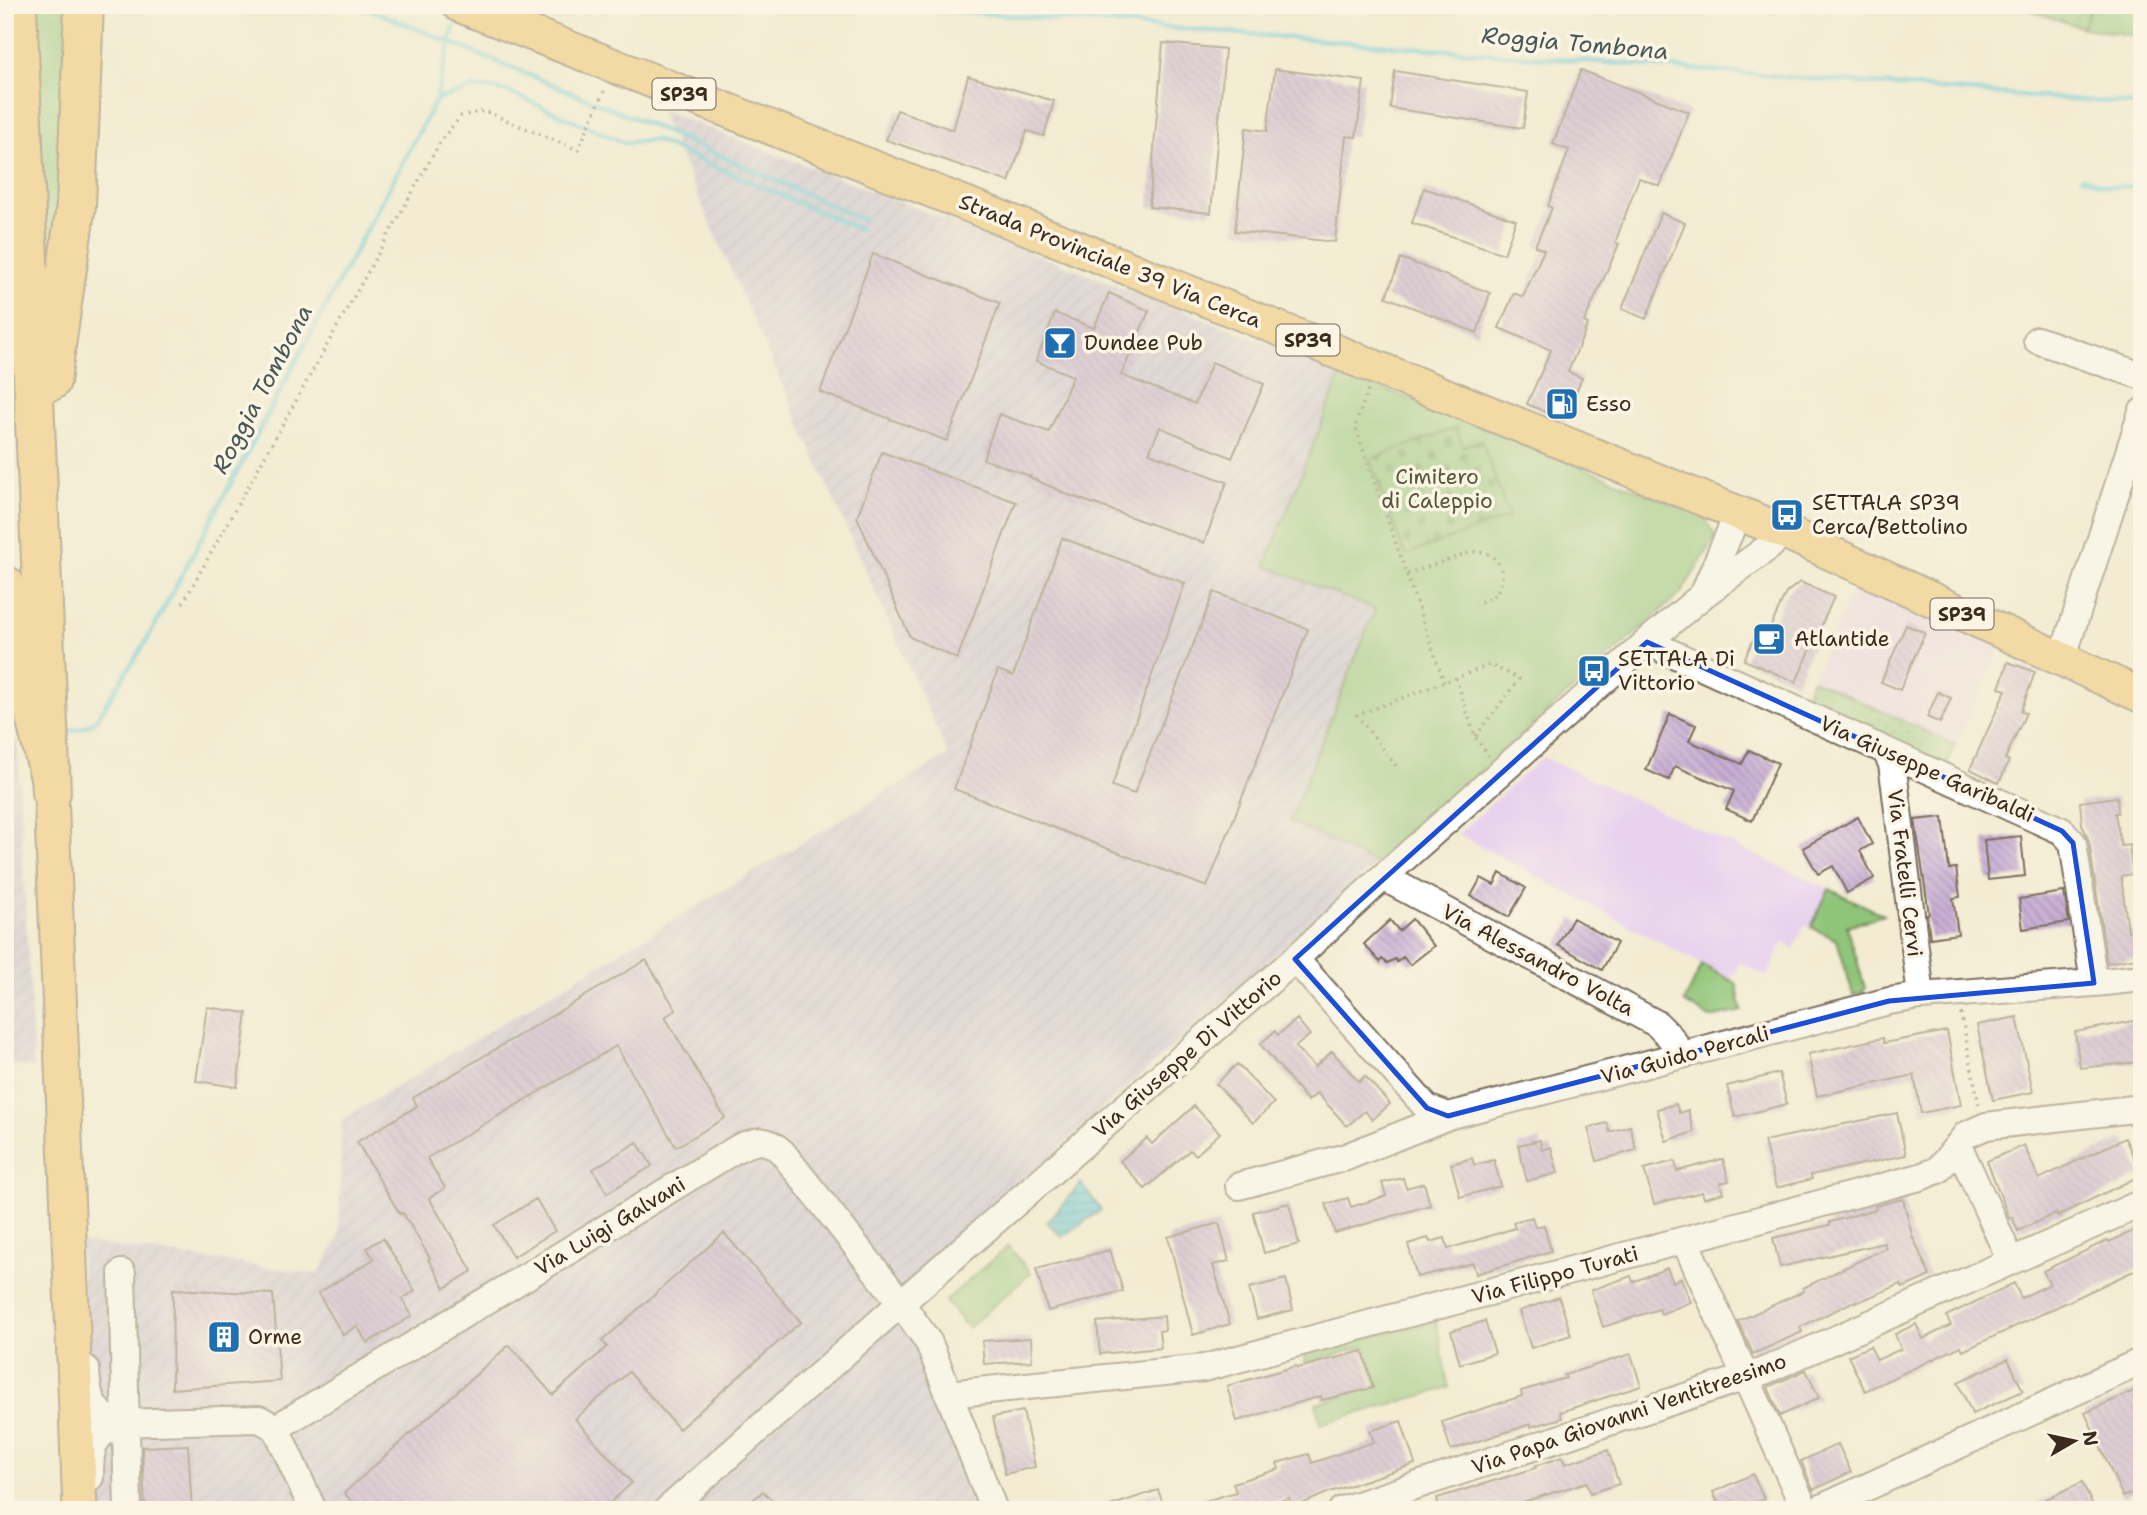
<svg xmlns="http://www.w3.org/2000/svg" width="2147" height="1515" viewBox="0 0 2147 1515" font-family="'Shantell Sans',sans-serif">
  <defs>
    <pattern id="industrial-furrows" width="10" height="10" patternUnits="userSpaceOnUse" patternTransform="scale(1.75)"><rect width="10" height="10" fill="#c9bfd7"/><path d="M-1 1l2-2M0 10L10 0M9 11l2-2" fill="none" stroke="#aea4b8"/></pattern>
    <pattern id="cemetery-stones" width="16" height="16" patternUnits="userSpaceOnUse" patternTransform="scale(1.75)"><rect width="16" height="16" fill="#8fc578"/><path d="M2 7V4a2 2 0 0 1 4 0v3zM10 15v-3a2 2 0 0 1 4 0v3z" fill="#76a062"/></pattern>
    <pattern id="garden-dots" width="8" height="8" patternUnits="userSpaceOnUse" patternTransform="scale(1.75)"><rect width="8" height="8" fill="#8fc578"/><path d="M2 2h.1M6 6h.1" fill="none" stroke="#76a062" stroke-width="1.8" stroke-linecap="round"/></pattern>
    <pattern id="water-rules" width="6" height="5" patternUnits="userSpaceOnUse" patternTransform="scale(1.75)"><rect width="6" height="5" fill="#60c8dc"/><path d="M0 2.5h6" fill="none" stroke="#50a3b2"/></pattern>
    <pattern id="building-back-hatch" width="6" height="6" patternUnits="userSpaceOnUse" patternTransform="scale(1.75)"><rect width="6" height="6" fill="#c3a8d4"/><path d="M-1 5l2 2M0 0l6 6M5-1l2 2" fill="none" stroke="#a089ab"/></pattern>
  </defs>
  <rect width="100%" height="100%" fill="#fcf5e5"/>
  <filter id="ink" filterUnits="userSpaceOnUse"><feTurbulence type="fractalNoise" baseFrequency=".0143" numOctaves="2"/><feDisplacementMap in="SourceGraphic" scale="14" xChannelSelector="R" yChannelSelector="G"/><feConvolveMatrix kernelMatrix="1 2 1 2 8 2 1 2 1" color-interpolation-filters="sRGB"/></filter>
  <filter id="wash" filterUnits="userSpaceOnUse"><feTurbulence type="fractalNoise" baseFrequency=".00686" numOctaves="4" result="noise"/><feDisplacementMap in="SourceGraphic" scale="28" xChannelSelector="R" yChannelSelector="G"/><feGaussianBlur stdDeviation="1.57" result="paint"/><feColorMatrix in="noise" values="0 0 0 0 0 0 0 0 0 0 0 0 0 0 0 0 0 1.4 0 .05"/><feComposite in="paint" operator="in"/></filter>
  <g filter="url(#wash)">
    <rect width="100%" height="100%" fill="#f3ecd3"/>
    <path fill="#e8d2ee" d="M1861,571L2005,638L1956,745L1812,679Z
      M1543,757L1829,889L1811,927L1804,925L1794,949L1783,943L1767,976L1740,963L1731,980L1458,834Z"/>
    <path fill="url(#industrial-furrows)" d="M659,109L1342,372L1265,566L1376,608L1291,821L1376,864L888,1302L921,1346L984,1510H88L80,1242L318,1274L339,1237L341,1120L948,755Z
      M17,741L34,1067L5,1065V742Z"/>
    <path fill="#8fc578" stroke="#65784b" stroke-width="2" d="M34,5H76L72,147L46,303Z
      M2092,5H2142V37L2083,28Z
      M1342,372L1704,516L1716,537L1681,593L1376,864L1290,821L1375,609L1265,566Z
      M1829,889L1884,915L1847,926L1865,988L1863,992L1853,995L1837,940L1811,927Z
      M1702,965L1736,983L1742,1011L1710,1018L1684,1002Z
      M1008,1246L1031,1273L968,1328L945,1301Z
      M1436,1321L1449,1388L1320,1424L1316,1404L1377,1386L1365,1347L1305,1363V1352Z"/>
    <path fill="url(#cemetery-stones)" stroke="#65784b" stroke-width="2" d="M1456,428L1463,446L1481,440L1509,517L1405,555L1370,459Z"/>
    <path fill="url(#garden-dots)" stroke="#65784b" stroke-width="2" d="M2012,5H2092L2083,28Z
      M1812,679L1956,745L1946,767L1802,702Z"/>
    <path fill="url(#water-rules)" stroke="#4e797d" stroke-width="2" d="M1081,1183L1101,1210L1062,1237L1047,1222Z"/>
    <g fill="none" stroke-linecap="round" stroke-linejoin="round">
      <path stroke="#60c8dc" stroke-width="5" d="M359,5L658,128L864,220
        M880,5L2142,105
        M436,100L472,88L495,89L506,91L625,143L654,140L859,229
        M2082,177L2107,186L2142,187
        M62,731C75,731 85,729 96,720L148,638L436,100L454,27"/>
    </g>
    <g id="blocks">
      <path fill="url(#building-back-hatch)" d="M1163,43L1225,49L1211,213L1149,207Z
        M1275,69L1364,81L1356,137L1346,136L1335,242L1235,231L1246,128L1267,131Z
        M1581,70L1689,112L1660,186L1639,178L1615,243L1619,244L1584,322L1588,324L1568,372L1582,378L1564,420L1527,404L1551,350L1499,328L1514,293L1523,297L1544,250L1535,246L1552,208L1548,206L1569,150L1553,144Z
        M1395,71L1528,92L1523,128L1390,108Z
        M968,76L1054,101L1044,136L1027,131L1009,182L886,140L897,110L953,130Z
        M1424,188L1516,220L1504,254L1412,223Z
        M1661,213L1685,223L1646,319L1622,309Z
        M873,254L1000,303L947,441L820,392Z
        M1401,258L1490,293L1477,333L1386,297Z
        M1109,293L1149,311L1121,375L1195,404L1212,362L1264,384L1232,458L1160,427L1149,453L1227,482L1204,543L1069,495L1029,477L1030,476L983,459L999,414L1049,432L1073,376L1036,361L1055,313L1094,328Z
        M882,452L1016,502L957,659L910,637L857,517Z
        M1062,538L1185,583L1112,786L1134,794L1214,592L1308,629L1207,887L954,789L998,670L1013,676Z
        M1800,582L1834,597L1796,682L1744,660L1757,631L1767,635L1786,593Z
        M1906,625L1925,633L1900,690L1881,682Z
        M2008,662L2035,672L2021,711L2026,713L2005,759L2009,761L1999,783L1970,769L2006,690L1999,688Z
        M1938,692L1951,698L1940,723L1927,717Z
        M1670,714L1696,725L1689,741L1742,764L1749,750L1778,763L1752,821L1726,809L1734,791L1675,766L1669,780L1646,770Z
        M2117,797L2118,813H2115L2121,846L2129,845L2133,874L2121,876L2128,931H2133L2137,958L2107,963L2089,841L2082,824L2080,802Z
        M1858,817L1872,844L1860,851L1874,878L1847,893L1833,866L1818,874L1803,848Z
        M1943,817L1949,869L1956,868L1960,897L1953,898L1958,934L1930,938L1927,915L1929,914L1915,820Z
        M2021,836L2025,876L1988,880L1984,840Z
        M1500,873L1526,888L1509,917L1471,896L1481,878L1494,885Z
        M2064,892L2069,922L2023,929L2019,899Z
        M1573,918L1617,943L1602,970L1558,945Z
        M1412,919L1434,946L1410,965L1403,957L1397,962L1395,959L1387,963L1382,959L1380,962L1364,944L1390,920L1399,931Z
        M646,960L676,1010L665,1017L725,1118L676,1147L616,1046L427,1158L445,1188L429,1198L472,1271L445,1288L428,1259L430,1258L403,1213L400,1214L357,1142L417,1106L413,1098Z
        M207,1007L247,1013L237,1087L196,1081Z
        M2017,1017L2033,1092L1993,1100L1977,1025Z
        M1297,1019L1310,1035L1295,1047L1315,1067L1332,1051L1359,1082L1365,1076L1390,1104L1372,1120L1365,1111L1347,1126L1317,1093L1308,1101L1260,1044L1275,1031L1278,1035Z
        M2134,1021L2139,1062L2080,1068L2075,1032Z
        M1947,1031L1961,1105L1921,1113L1914,1075L1817,1096L1808,1054L1883,1038L1884,1043Z
        M1237,1064L1274,1103L1253,1123L1216,1084Z
        M1779,1073L1787,1104L1735,1117L1727,1086Z
        M1676,1104L1679,1113L1688,1110L1694,1132L1666,1141L1657,1109Z
        M1194,1106L1220,1133L1196,1155L1190,1150L1145,1189L1120,1161L1147,1138L1152,1144Z
        M1897,1113L1906,1155L1811,1175L1812,1179L1776,1188L1764,1141Z
        M1607,1123L1610,1132L1630,1126L1636,1150L1597,1161L1588,1128Z
        M2125,1138L2142,1175L2057,1216L2056,1213L2018,1231L2012,1217L2009,1218L1987,1161L2024,1145L2039,1179Z
        M1540,1140L1542,1150L1551,1147L1558,1173L1527,1181L1518,1145Z
        M637,1142L652,1166L607,1193L593,1169Z
        M1472,1158L1474,1165L1494,1160L1501,1186L1460,1197L1451,1164Z
        M1723,1159L1729,1181L1720,1183L1723,1193L1704,1198L1702,1192L1654,1204L1644,1169L1675,1161L1677,1171Z
        M1403,1178L1406,1188L1424,1183L1430,1205L1335,1233L1326,1204L1348,1198L1351,1207L1386,1196L1382,1183Z
        M536,1199L555,1231L513,1257L494,1225Z
        M1903,1199L1912,1235L1930,1276L1903,1288L1901,1284L1856,1303L1855,1301L1800,1327L1802,1332L1753,1354L1738,1321L1804,1291L1803,1288L1886,1248L1884,1243L1780,1267L1773,1238L1830,1225V1222L1876,1209L1875,1206Z
        M1289,1203L1299,1244L1264,1253L1253,1212Z
        M1532,1217L1535,1227L1544,1225L1551,1251L1476,1274L1473,1263L1417,1277L1408,1244L1428,1238L1430,1242L1445,1238L1448,1249L1515,1228L1513,1222Z
        M1219,1223L1229,1261L1213,1265L1230,1324L1193,1335L1168,1237Z
        M2142,1227V1267L1963,1351L1961,1346L1865,1391L1848,1356L1870,1346L1877,1360L1901,1349L1895,1334L1916,1324L1923,1339L1951,1325L1946,1316L2014,1283L2021,1298L2050,1284L2043,1271L2108,1240L2109,1242Z
        M724,1233L801,1322L679,1429L629,1372L575,1419L632,1483L602,1510H359L344,1493L509,1345L553,1395L607,1347L602,1341Z
        M383,1238L415,1291L402,1299L412,1316L367,1343L357,1326L343,1335L318,1293L374,1259L367,1248Z
        M1110,1250L1123,1291L1048,1311L1036,1269Z
        M1667,1268L1673,1282L1681,1278L1691,1302L1661,1314L1659,1309L1603,1327L1591,1290L1631,1276L1633,1282Z
        M1286,1279L1293,1310L1257,1319L1249,1288Z
        M173,1289L273,1294L280,1381L172,1389Z
        M1559,1297L1571,1335L1531,1348L1519,1311Z
        M1164,1316L1165,1330L1159,1331L1161,1348L1100,1354L1097,1322Z
        M1485,1321L1495,1353L1460,1364L1451,1331Z
        M1031,1338L1032,1361L984,1364L982,1341Z
        M1363,1351L1373,1388L1322,1400L1321,1396L1237,1421L1227,1386L1296,1366L1297,1368Z
        M1631,1354L1641,1386L1560,1412L1562,1418L1531,1427V1424L1451,1450L1442,1422L1522,1396L1521,1391L1566,1378L1564,1375Z
        M2008,1359L2023,1391L1972,1414L1958,1382Z
        M1806,1370L1819,1398L1780,1416L1768,1387Z
        M2142,1387V1488L2123,1497L2085,1413Z
        M1023,1411L1035,1467L1005,1474L993,1417Z
        M1401,1421L1415,1464L1327,1493L1293,1508L1289,1498L1253,1510H1189L1188,1506L1236,1492L1233,1483L1279,1469L1277,1463L1309,1454L1312,1463L1374,1442L1370,1431Z
        M1838,1444L1851,1472L1813,1490L1801,1461Z
        M188,1445L192,1510H145L142,1447Z
        M1608,1450L1619,1484L1590,1493L1587,1482L1523,1502L1526,1510H1440L1437,1498L1536,1468L1535,1466L1562,1457L1565,1464Z
        M1753,1474L1764,1499L1740,1510H1721L1713,1492Z
        M2082,1482L2093,1506L2084,1510H2023Z
        M1158,1490L1165,1510H1108L1107,1507Z
        M763,1491L781,1510H742Z"/>
    </g>
  </g>
  <g filter="url(#ink)">
    <use href="#blocks" fill-opacity="0" stroke="#7b6e5d" stroke-width="2"/>
    <g fill="none" stroke-linecap="round" stroke-linejoin="round">
      <defs>
        <path id="minor" d="M2037,340L2142,376
          M1703,595L1738,513
          M1647,642L2062,831L2073,843L2094,983
          M2062,659L2142,412
          M1886,751L1892,764L1895,786L1921,996
          M1383,877L1657,1024L1671,1038L1682,1055
          M1295,959L1427,1108L1448,1116
          M1958,1145L2011,1261
          M1239,1186L1346,1157L1448,1116L1889,1001L1921,996L2094,983L2142,978
          M1685,1241L1805,1510
          M122,1273L128,1510
          M86,1369C87,1396 91,1412 117,1423
          M948,1394L1204,1368L1920,1177L1938,1170L1966,1135L1986,1126L2142,1108
          M276,1428L738,1148C757,1140 766,1137 782,1152L901,1303L929,1343L994,1510
          M90,1477C90,1448 91,1439 117,1423L259,1419L276,1428L313,1510
          M667,1510L901,1303L1295,959L1383,877L1647,642L1703,595L1770,546L1783,531
          M1342,1510L1764,1371L2142,1203
          M1817,1510L2142,1361"/>
        <path id="major" d="M459,5L1063,242L1783,531L2142,696
          M22,675L51,792L80,1510"/>
        <path id="highway" d="M17,5L51,792
          M51,381L76,205L84,5
          M5,585L13,635L22,675"/>
      </defs>
      <use href="#minor" stroke="#7b6e5d" stroke-width="30"/>
      <use href="#major" stroke="#7b6e5d" stroke-width="37"/>
      <use href="#highway" stroke="#7b6e5d" stroke-width="42"/>
      <path stroke="#7b6e5d" stroke-width="3.5" stroke-dasharray="2 5" stroke-linecap="butt" d="M1368,390L1355,426L1444,682
        M1407,574L1471,552C1511,547 1512,602 1475,602
        M183,603L442,139L461,116L484,111L578,150L605,89
        M1456,678L1475,737L1489,756
        M1396,766L1357,715L1490,665L1519,679L1475,737
        M1961,1013L1979,1105"/>
      <use href="#minor" stroke="#fff" stroke-width="26"/>
      <use href="#major" stroke="#f4c26a" stroke-width="33"/>
      <use href="#highway" stroke="#f4c26a" stroke-width="38"/>
    </g>
  </g>
  <path d="M0 0H2147V1515H0ZM1647,642L2062,831L2073,843L2094,983L1889,1001L1448,1116L1427,1108L1295,959Z" fill="#f3ecd3" fill-opacity=".55" fill-rule="evenodd"/>
  <path fill="none" stroke="#1d4ed8" stroke-width="5" stroke-linejoin="round" d="M1647,642L2062,831L2073,843L2094,983L1889,1001L1448,1116L1427,1108L1295,959Z"/>
  <defs>
    <symbol id="bar-square" viewBox="-11 -11 22 22"><rect x="-9" y="-9" width="18" height="18" rx="4" fill="#1f6fb2" stroke="#fcf5e5"/><path d="M-6-5H6L.8 .8V4.5H3.5V6h-7V4.5H-.8V.8Z" fill="#fff"/></symbol>
    <symbol id="fuel-square" viewBox="-11 -11 22 22"><rect x="-9" y="-9" width="18" height="18" rx="4" fill="#1f6fb2" stroke="#fcf5e5"/><path d="M-5.5-6h7V0h2V4h1.3V-2.5L3-4.5l.8-.8L6-3V5H2.5V1h-1V6h-7ZM-4.2-4.7v3.2H.2V-4.7Z" fill="#fff"/></symbol>
    <symbol id="bus-square" viewBox="-11 -11 22 22"><rect x="-9" y="-9" width="18" height="18" rx="4" fill="#1f6fb2" stroke="#fcf5e5"/><path d="M-5-6H5V4H4V6H2V4H-2V6H-4V4H-5ZM-3.5-4V0h7V-4ZM-3.5 1.2v1.5H-2V1.2ZM2 1.2v1.5H3.5V1.2Z" fill="#fff"/></symbol>
    <symbol id="cafe-square" viewBox="-11 -11 22 22"><rect x="-9" y="-9" width="18" height="18" rx="4" fill="#1f6fb2" stroke="#fcf5e5"/><path d="M-5.5-4.5H6V0H3Q3 3.5 0 3.5H-2.5Q-5.5 3.5-5.5 0ZM3-3.2v2h1.7v-2ZM-6 4.5H4V6H-6Z" fill="#fff"/></symbol>
    <symbol id="building-square" viewBox="-11 -11 22 22"><rect x="-9" y="-9" width="18" height="18" rx="4" fill="#1f6fb2" stroke="#fcf5e5"/><path d="M-4-6H4V6H1V3H-1V6H-4ZM-2.5-4.3h1.7v1.8h-1.7ZM.8-4.3h1.7v1.8H.8ZM-2.5-1h1.7V.8h-1.7ZM.8-1h1.7V.8H.8Z" fill="#fff"/></symbol>
  </defs>
  <g fill-rule="evenodd">
    <use href="#bar-square" x="1041" y="324" width="38" height="38"/>
    <use href="#fuel-square" x="1543" y="385" width="38" height="38"/>
    <use href="#bus-square" x="1768" y="496" width="38" height="38"/>
    <use href="#cafe-square" x="1750" y="620" width="38" height="38"/>
    <use href="#bus-square" x="1575" y="652" width="38" height="38"/>
    <use href="#building-square" x="205" y="1318" width="38" height="38"/>
  </g>
  <g text-anchor="middle" stroke-width="7" stroke-linejoin="round" paint-order="stroke">
    <g fill="#fcf5e5" stroke="#75675a" stroke-width="2">
      <rect x="652.5" y="78.5" width="63" height="31" rx="5"/>
      <rect x="1276.5" y="324.5" width="63" height="31" rx="5"/>
      <rect x="1930.5" y="598.5" width="63" height="31" rx="5"/>
    </g>
    <g font-size="19" font-weight="bold" fill="#3b2a1e">
      <text x="684" y="101">SP39</text>
      <text x="1308" y="347">SP39</text>
      <text x="1962" y="621">SP39</text>
    </g>
    <g font-size="21" fill="#3b2a1e" stroke="#fcf5e5">
      <text transform="translate(1110 261) rotate(22)" y="7">Strada Provinciale 39 Via Cerca</text>
      <text transform="translate(1927 769) rotate(24)" y="7">Via Giuseppe Garibaldi</text>
      <text transform="translate(1905 873) rotate(83)" y="7">Via Fratelli Cervi</text>
      <text transform="translate(1538 960) rotate(28)" y="7">Via Alessandro Volta</text>
      <text transform="translate(1187 1054) rotate(-41)" y="7">Via Giuseppe Di Vittorio</text>
      <text transform="translate(1685 1055) rotate(-15)" y="7">Via Guido Percali</text>
      <text transform="translate(610 1226) rotate(-31)" y="7">Via Luigi Galvani</text>
      <text transform="translate(1555 1275) rotate(-15)" y="7">Via Filippo Turati</text>
      <text transform="translate(1629 1414) rotate(-19)" y="7">Via Papa Giovanni Ventitreesimo</text>
    </g>
    <g font-size="21" fill="#3b2a1e" stroke="#fcf5e5" text-anchor="start">
      <text x="1084" y="350">Dundee Pub</text>
      <text x="1586" y="411">Esso</text>
      <text x="1812" y="510">SETTALA SP39<tspan x="1812" dy="24">Cerca/Bettolino</tspan></text>
      <text x="1794" y="646">Atlantide</text>
      <text x="1618" y="666">SETTALA Di<tspan x="1618" dy="24">Vittorio</tspan></text>
      <text x="248" y="1344">Orme</text>
    </g>
    <g font-size="21" fill="#545839" stroke="#fcf5e5">
      <text x="1437" y="484">Cimitero<tspan x="1437" dy="24">di Caleppio</tspan></text>
    </g>
    <g font-size="23" font-style="italic" fill="#465957" stroke="#fcf5e5">
      <text transform="translate(1575 43) rotate(5)" y="8">Roggia Tombona</text>
      <text transform="translate(262 389) rotate(-62)" y="8">Roggia Tombona</text>
    </g>
  </g>
  <rect width="2147" height="1515" fill="none" stroke="#fcf5e5" stroke-width="28"/>
  <g transform="translate(2074 1441) rotate(81)" stroke="#fcf5e5" stroke-width="5" paint-order="stroke">
  <path d="M0-5L12 26L0 18L-12 26Z" fill="#3b2a1e"/>
  <text y="-10" font-size="19" font-weight="bold" text-anchor="middle" fill="#3b2a1e">N</text>
  </g>
</svg>
